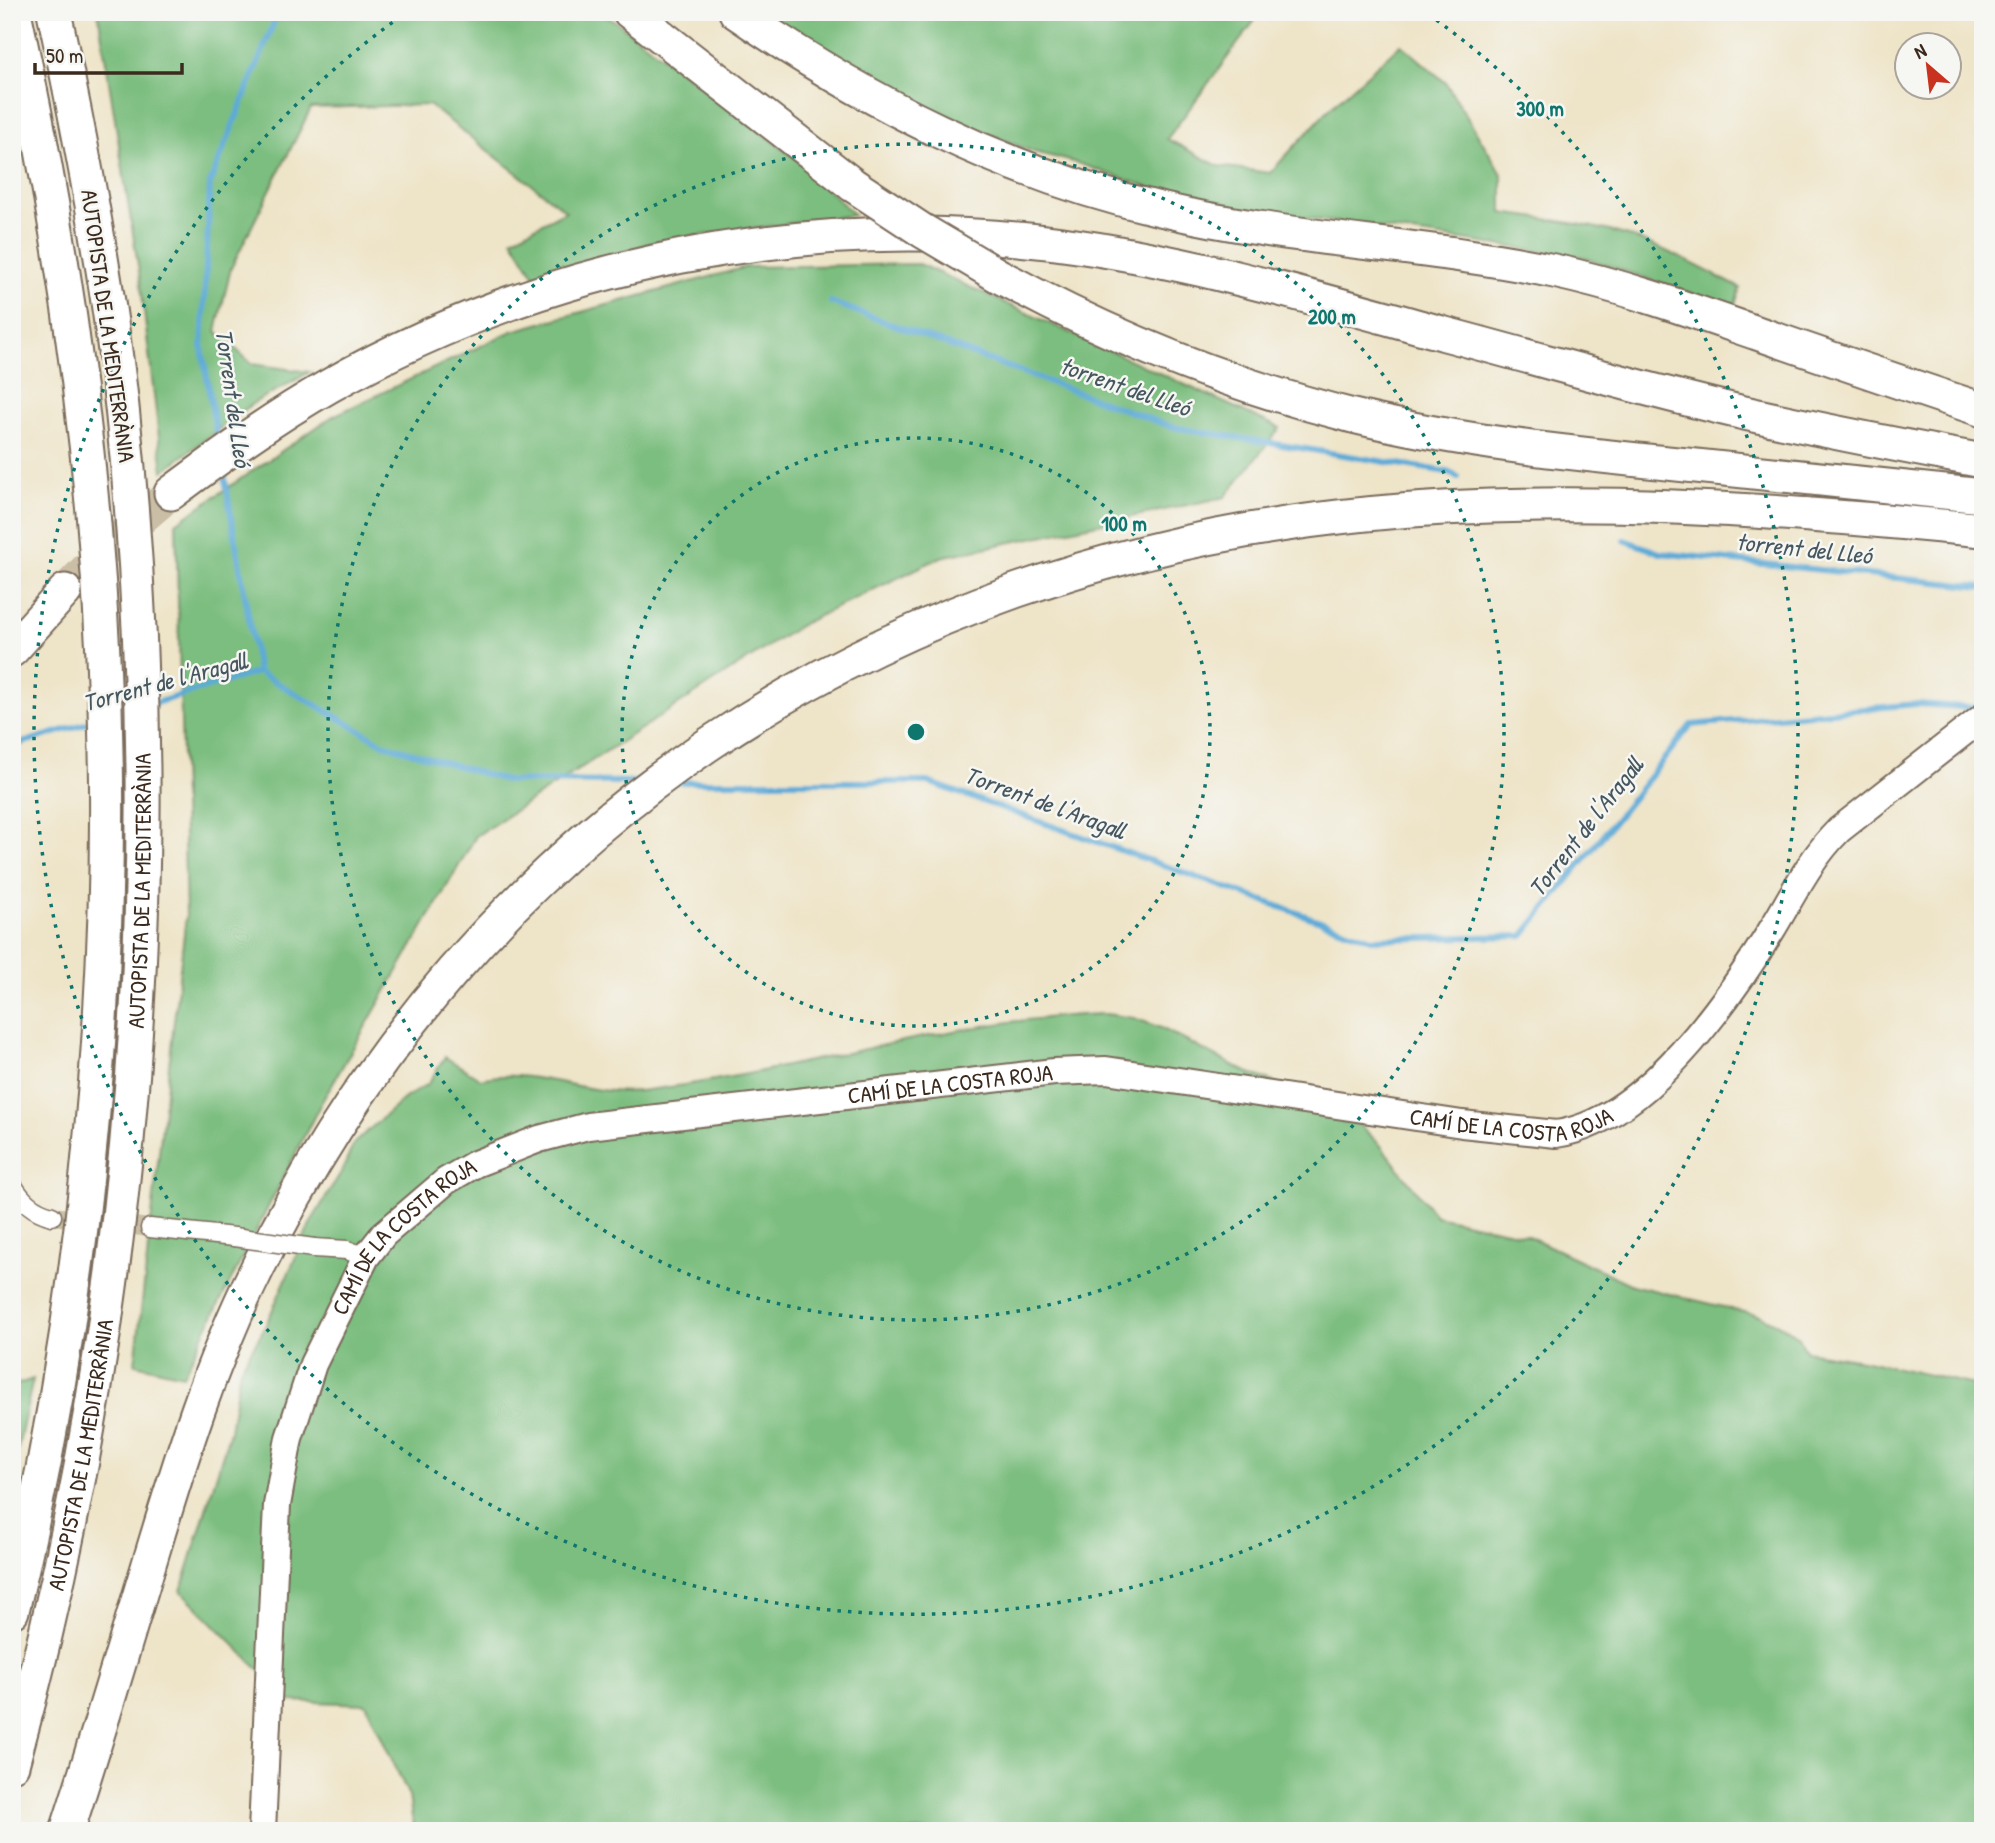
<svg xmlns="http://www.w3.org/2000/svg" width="1995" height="1843" viewBox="0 0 1995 1843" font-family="'Patrick Hand',sans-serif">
  <rect width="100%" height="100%" fill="#f6f6f2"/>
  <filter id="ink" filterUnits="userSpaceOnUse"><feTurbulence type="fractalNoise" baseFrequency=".0143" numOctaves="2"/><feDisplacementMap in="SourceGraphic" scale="14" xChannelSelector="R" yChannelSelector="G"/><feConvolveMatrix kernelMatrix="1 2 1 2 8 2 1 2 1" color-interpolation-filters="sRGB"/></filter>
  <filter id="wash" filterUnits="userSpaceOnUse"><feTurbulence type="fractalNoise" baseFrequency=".00686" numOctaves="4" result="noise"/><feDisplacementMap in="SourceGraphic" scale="28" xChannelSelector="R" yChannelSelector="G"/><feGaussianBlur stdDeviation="1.57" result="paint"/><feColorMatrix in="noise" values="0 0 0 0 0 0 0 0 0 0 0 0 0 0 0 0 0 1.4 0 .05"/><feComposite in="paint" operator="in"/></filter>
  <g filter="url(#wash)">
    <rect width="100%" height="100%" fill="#eee4c8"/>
    <path fill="#7cbe7f" stroke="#5c744e" stroke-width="2" d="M98,12H600L618,23L801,163L854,215L659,241L536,278L512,239L566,211L429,105L311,108L231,268L216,331L252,364L310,372L255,402L163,471L140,278Z
      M762,12H1261L1167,139L1218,166L1270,173L1331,107L1401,44L1446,83L1502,174V213C1540,218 1580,223 1618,233C1661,245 1700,268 1740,288L1734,308L1583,257L1193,202L1074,162L1034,152L966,125L879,84Z
      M919,264L1280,428L1225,497L941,557L804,623L476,836L320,1105L183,1375L135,1364L186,916L176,523L333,416L512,331L746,267Z
      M1106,1014L1134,1018L1161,1028L1242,1070L1270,1081L1313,1094L1350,1115L1381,1146L1436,1216L1526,1235L1632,1285L1761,1316L1788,1329L1799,1338L1806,1351L1862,1360L1983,1387V1831H414L409,1796L366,1704L290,1701L181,1591L230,1431L240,1369L265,1327L311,1222L343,1169L354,1143L405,1098L428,1084L445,1057L481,1079C535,1066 585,1097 639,1091C796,1074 947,1018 1106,1014Z
      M33,1379L12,1475V1386Z"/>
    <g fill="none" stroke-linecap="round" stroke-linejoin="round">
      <path stroke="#5daad7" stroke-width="6" d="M831,302L1172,427L1447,472L1458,477
        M218,444L202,348L210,183L278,12
        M223,468L258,672
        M1624,540L1660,553L1983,587
        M152,704L258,672L384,744L507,781L640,782
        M12,746L94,721
        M679,782H928L1371,939L1523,936L1691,725L1916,704L1979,708"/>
    </g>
  </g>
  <g filter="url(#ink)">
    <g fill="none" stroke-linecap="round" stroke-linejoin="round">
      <path stroke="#cabfa6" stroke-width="18" stroke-dasharray="18 9" stroke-linecap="butt" d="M52,1216L150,1228"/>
      <path stroke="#cabfa6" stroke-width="33" stroke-dasharray="33 17" stroke-linecap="butt" d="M65,591L105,550L171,493"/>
      <defs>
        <path id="street" d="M12,1184C22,1201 33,1211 52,1216
          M150,1228L234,1237
          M314,1248L347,1250L366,1257"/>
        <g id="secondary">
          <path id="s1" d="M262,1831L277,1505L289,1438L313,1364L366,1257L384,1234L446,1181L475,1164L539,1139L588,1126L1054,1072L1106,1070L1462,1124L1556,1134C1644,1122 1727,1002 1771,931C1793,895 1809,860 1839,830L1983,717"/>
        </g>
        <g id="highway">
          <path d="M630,12L853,185"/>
          <path d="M736,12C867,102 1004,173 1160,209C1290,240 1424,244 1554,271C1623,286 1690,310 1757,333C1832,359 1907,385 1983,410"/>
          <path d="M999,276C1111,337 1229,385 1353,416C1460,442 1568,453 1677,464C1779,475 1881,486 1983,496"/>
          <path d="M171,493C222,455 273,418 329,386C547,262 806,212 1055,243C1187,260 1317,299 1445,334C1543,360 1641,389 1740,412C1820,430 1902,446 1983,461"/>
          <path d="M12,650L65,591"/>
          <path d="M12,1611C96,1262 126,881 94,524C79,352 51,181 14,12"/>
          <path id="s2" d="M12,1765C134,1321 171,865 122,407C107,274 82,143 54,12"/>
          <path d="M67,1831C97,1739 124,1647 152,1554C181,1458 211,1361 256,1271C473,826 877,563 1366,514C1571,494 1778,510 1983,530"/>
        </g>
      </defs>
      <use href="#street" stroke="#7a6b5a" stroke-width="21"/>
      <use href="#secondary" stroke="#7a6b5a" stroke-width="30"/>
      <use href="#highway" stroke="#7a6b5a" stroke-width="37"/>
      <use href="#street" stroke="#fff" stroke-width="18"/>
      <use href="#secondary" stroke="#fff" stroke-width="26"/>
      <use href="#highway" stroke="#fff" stroke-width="33"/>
      <defs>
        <path id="street-bridge" d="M234,1237L314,1248"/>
        <path id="highway-bridge" d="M853,185L923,231L999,276"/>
      </defs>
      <use href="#street-bridge" stroke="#7a6b5a" stroke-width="21" stroke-linecap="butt"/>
      <use href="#highway-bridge" stroke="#7a6b5a" stroke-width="37" stroke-linecap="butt"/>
      <use href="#street-bridge" stroke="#fff" stroke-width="18"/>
      <use href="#highway-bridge" stroke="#fff" stroke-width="33"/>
    </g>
  </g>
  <g fill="none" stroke="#0f766e" stroke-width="3.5" stroke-dasharray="3.5 7">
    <circle cx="916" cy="732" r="294"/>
    <circle cx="916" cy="732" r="588"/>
    <path d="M1428 14A882 882 0 1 1 404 14"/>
  </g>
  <g text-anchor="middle" stroke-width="5" stroke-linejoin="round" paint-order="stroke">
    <g font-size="23" fill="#3b2a1e" stroke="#f6f6f2">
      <text transform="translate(108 326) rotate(82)" y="8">AUTOPISTA DE LA MEDITERRÀNIA</text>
      <text dy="8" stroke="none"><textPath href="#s2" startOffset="886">AUTOPISTA DE LA MEDITERRÀNIA</textPath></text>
      <text dy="8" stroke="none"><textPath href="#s1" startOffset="1220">CAMÍ DE LA COSTA ROJA</textPath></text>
      <text dy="8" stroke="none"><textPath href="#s1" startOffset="1787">CAMÍ DE LA COSTA ROJA</textPath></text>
      <text dy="8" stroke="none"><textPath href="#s1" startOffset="632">CAMÍ DE LA COSTA ROJA</textPath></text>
      <text dy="8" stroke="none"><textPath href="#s2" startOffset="318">AUTOPISTA DE LA MEDITERRÀNIA</textPath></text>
    </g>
    <g font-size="24" font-style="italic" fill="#47575f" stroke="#f6f6f2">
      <text transform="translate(1125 387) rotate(19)" y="8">torrent del Lleó</text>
      <text transform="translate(233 398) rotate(82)" y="8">Torrent del Lleó</text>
      <text transform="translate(1804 549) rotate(6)" y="8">torrent del Lleó</text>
      <text transform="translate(165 682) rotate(-15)" y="8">Torrent de l'Aragall</text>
      <text transform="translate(1045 803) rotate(20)" y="8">Torrent de l'Aragall</text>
      <text transform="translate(1586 827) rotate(-52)" y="8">Torrent de l'Aragall</text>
    </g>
  </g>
  <circle cx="916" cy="732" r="10" fill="#0f766e" stroke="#f6f6f2" stroke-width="3.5"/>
  <g font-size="21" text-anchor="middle" font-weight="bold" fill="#0f766e" stroke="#f6f6f2" stroke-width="5" stroke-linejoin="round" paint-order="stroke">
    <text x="1540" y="116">300 m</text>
    <text x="1332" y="324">200 m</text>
    <text x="1124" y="531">100 m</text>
  </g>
  <rect width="1995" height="1843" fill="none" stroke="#f6f6f2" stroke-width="42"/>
  <g transform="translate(1928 66) rotate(332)"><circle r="33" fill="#f6f6f2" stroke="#aba49d" stroke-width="2"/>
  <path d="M0-5L12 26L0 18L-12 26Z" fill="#c8321e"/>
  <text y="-10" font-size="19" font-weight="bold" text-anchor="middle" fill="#3b2a1e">N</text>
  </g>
  <path d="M35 63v10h147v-10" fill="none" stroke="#3b2a1e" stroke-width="3.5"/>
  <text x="46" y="63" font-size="21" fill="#3b2a1e" stroke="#f6f6f2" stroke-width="5" paint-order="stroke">50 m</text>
</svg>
